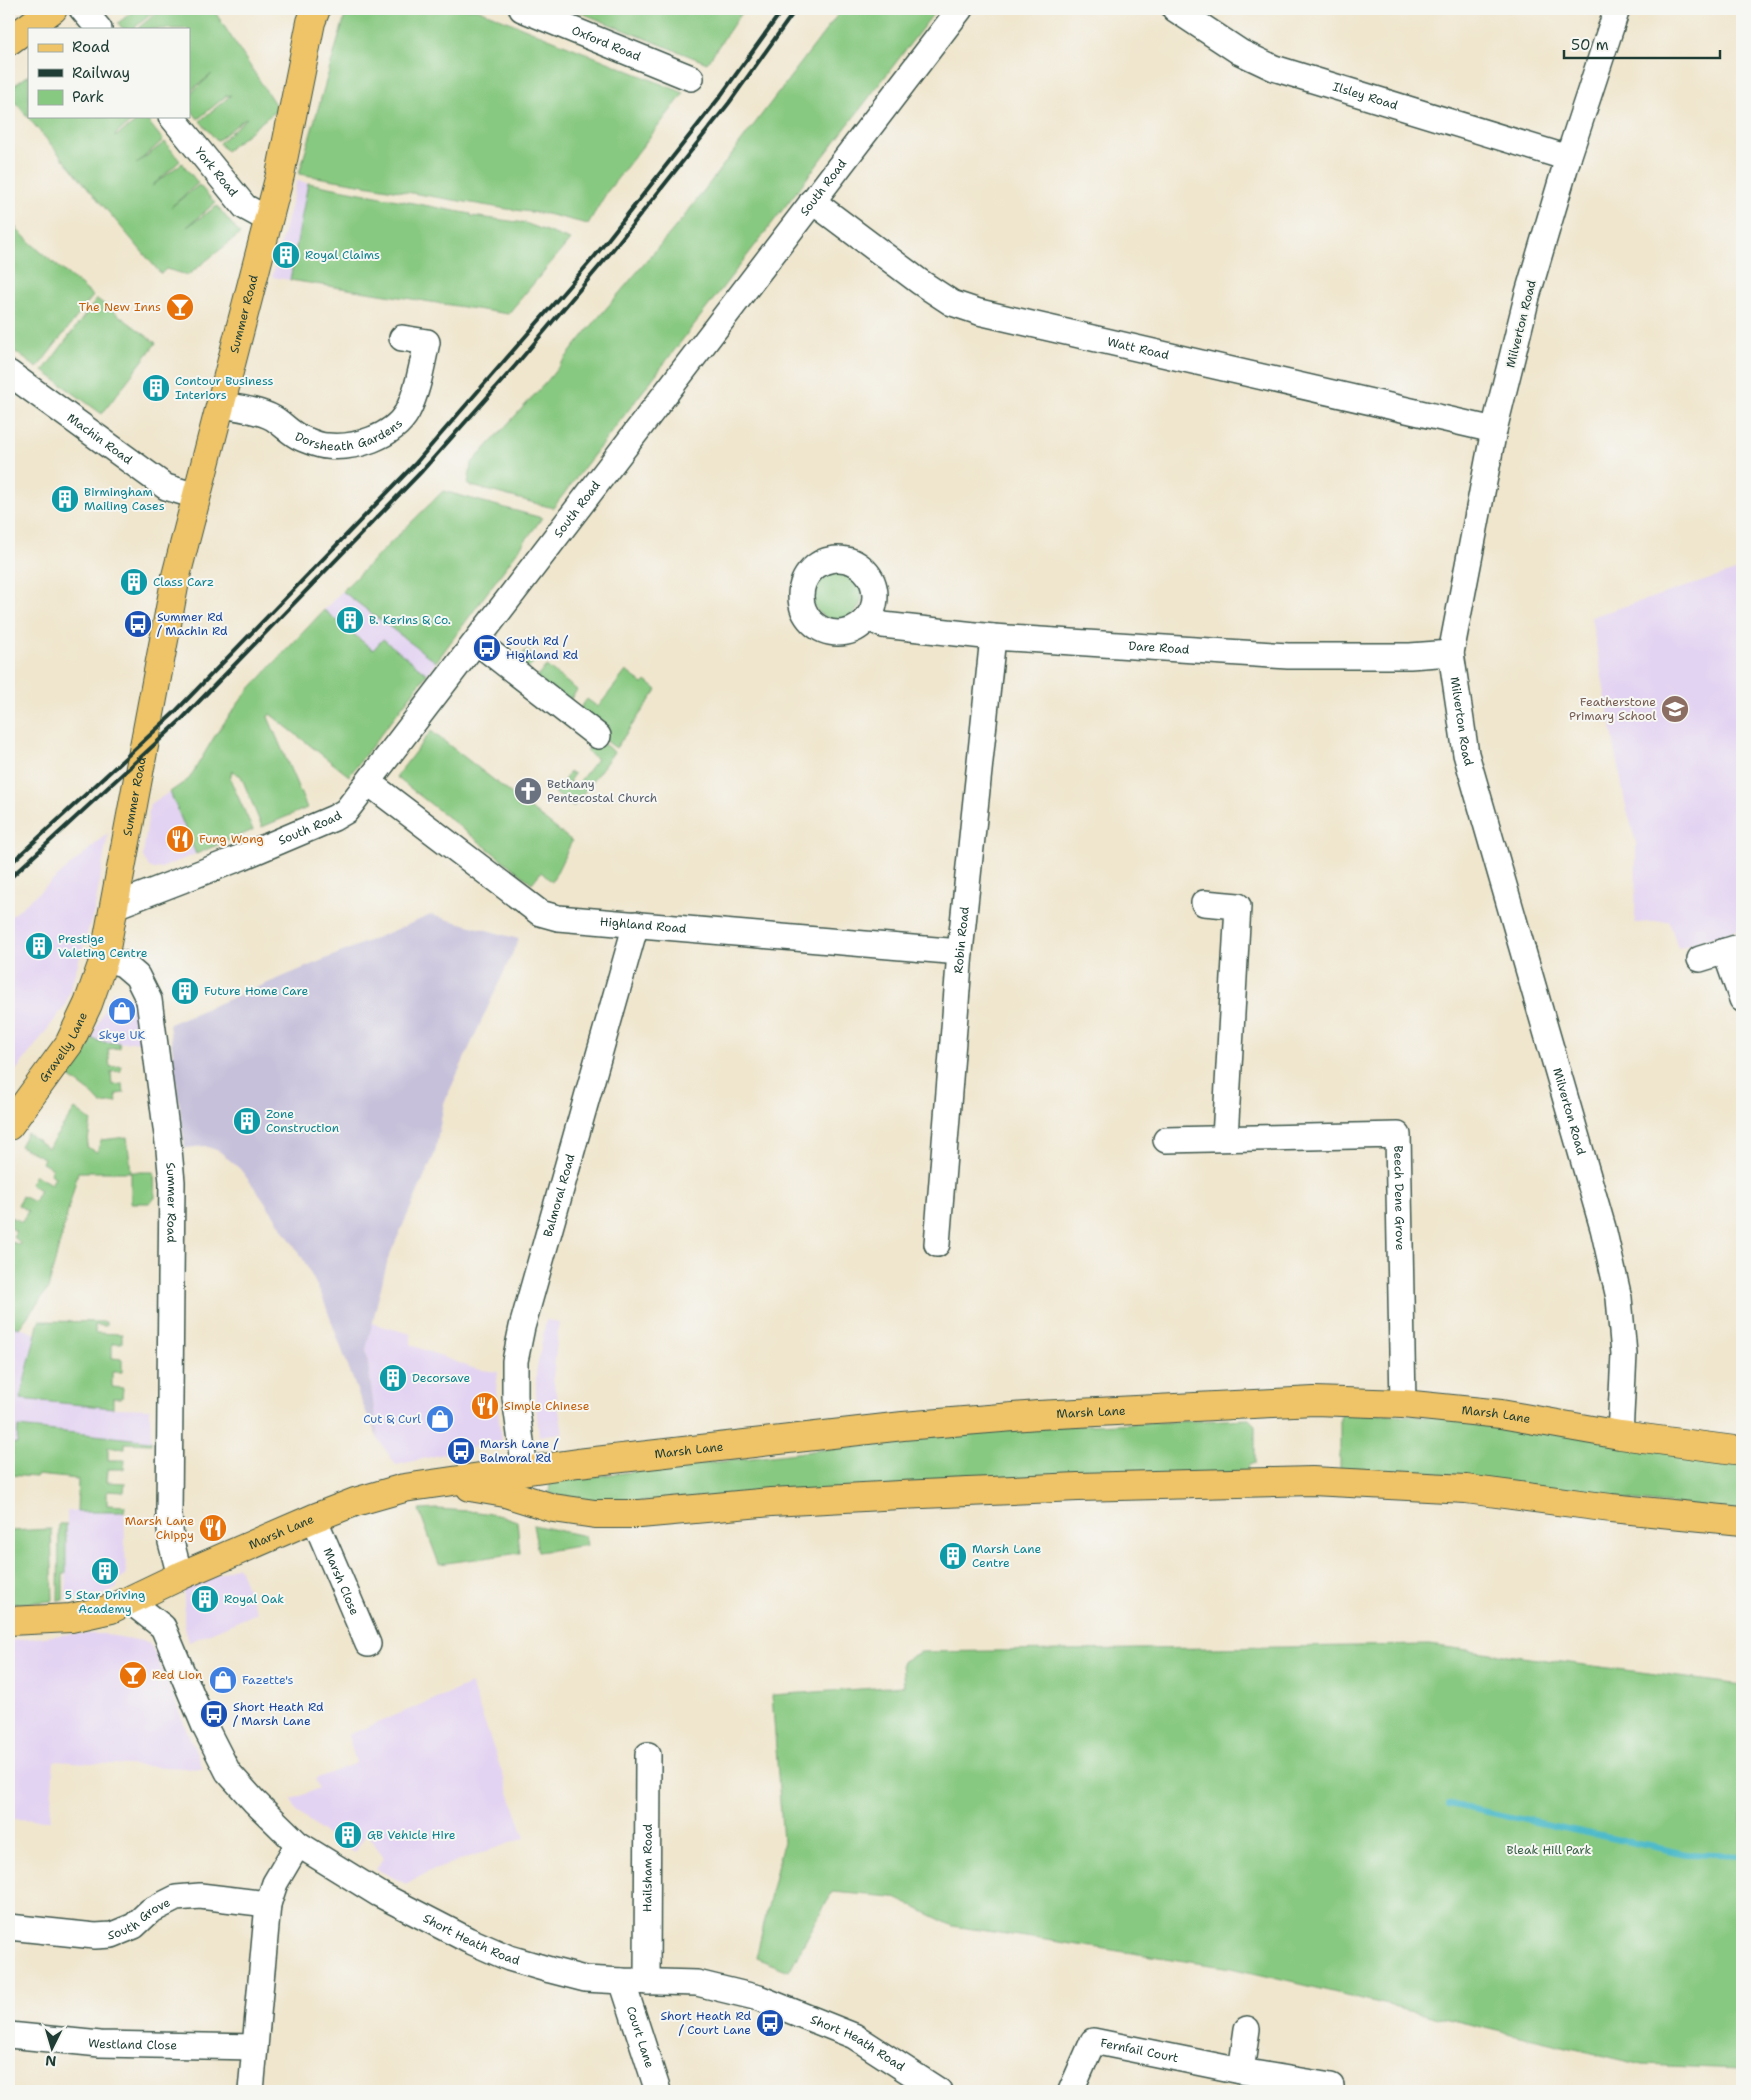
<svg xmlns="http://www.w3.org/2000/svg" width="1751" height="2100" viewBox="0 0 1751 2100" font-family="'Shantell Sans',sans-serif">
  <rect width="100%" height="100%" fill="#f6f6f2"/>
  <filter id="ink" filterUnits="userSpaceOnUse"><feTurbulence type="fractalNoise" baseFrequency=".02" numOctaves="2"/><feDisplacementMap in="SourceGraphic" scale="10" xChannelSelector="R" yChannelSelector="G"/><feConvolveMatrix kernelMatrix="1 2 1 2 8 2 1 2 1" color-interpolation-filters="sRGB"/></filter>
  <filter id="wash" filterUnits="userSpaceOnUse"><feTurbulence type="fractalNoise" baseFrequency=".0096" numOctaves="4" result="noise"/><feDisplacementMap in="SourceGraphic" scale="20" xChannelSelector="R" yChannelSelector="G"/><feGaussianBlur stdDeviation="1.12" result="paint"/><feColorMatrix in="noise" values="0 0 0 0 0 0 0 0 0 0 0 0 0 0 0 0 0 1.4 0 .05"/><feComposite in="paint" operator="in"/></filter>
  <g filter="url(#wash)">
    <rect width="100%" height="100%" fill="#f0e6ce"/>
    <path fill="#e3d3f2" d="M297,181L308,183L290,280L272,277Z
      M1742,569V928L1678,948L1669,921L1635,923L1636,843L1625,802L1591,617Z
      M342,591L436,662L427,674L383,639L373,650L324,610Z
      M170,792L196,854L161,868L154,869L149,867L143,856L150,804Z
      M108,833L95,908L65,1006L9,1080V918Z
      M113,991L137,1001L143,1041L119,1043L101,1042L91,1038Z
      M546,1320L559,1322L553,1378L563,1433L539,1436L536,1406V1373Z
      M371,1323L411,1334V1345L475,1369L498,1372L496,1390L501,1441L396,1465L378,1439L366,1349Z
      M15,1326L36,1334L20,1398L113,1408L150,1409L151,1441L18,1427L17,1444L9,1443V1336Z
      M67,1511L124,1512L126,1576L118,1579L117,1588L107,1594L66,1600Z
      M238,1566L257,1613L189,1642L186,1635L184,1620V1590Z
      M70,1634H103L148,1642L153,1649L203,1769L54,1761L50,1820L9,1819V1641Z
      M471,1684L525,1838L434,1869L406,1884L376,1869L384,1858L367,1833L354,1853L329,1837L297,1811L291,1800L319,1788L315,1779L356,1763L348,1735Z"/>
    <path fill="#c6c0da" d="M431,915L519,939L444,1103L435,1153L388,1259L366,1349L378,1439L359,1396L322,1296L303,1259L261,1196L240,1169L219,1151L205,1146L185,1148L169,1024Z"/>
    <path fill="#88c981" stroke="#54835a" d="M136,9H157L133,29H123L118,23Z
      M161,9H213L278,109L226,151L219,143L247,118L244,119L217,141L200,121L231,95L226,96L198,119L189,107V95L212,74L189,92V58L193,54L189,56V29H137Z
      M347,9H477L684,93L607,192L588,224L547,214L507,209L299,174Z
      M576,9H744L707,63L579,12Z
      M842,9H937L553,508L468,485L471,464L548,380L587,331L683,218Z
      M29,75V116H138L116,134L115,137L144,116L163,140L136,164L165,142L180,161L152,186L182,163L198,183L171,207L199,185L215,203L187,227L217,206L240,234L188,275L166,269L161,274L9,95V89Z
      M308,183L471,214V216L525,223L570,240L508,314L290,280Z
      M11,222C34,250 66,271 93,296L37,368L9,347V224Z
      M97,299L156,343L102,414L43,371Z
      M443,491L542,518L436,662L342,591Z
      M812 595a25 25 0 1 1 50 0a25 25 0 1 1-50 0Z
      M324,610L373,650L383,639L427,674L349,776L270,714L268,717L307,808L262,827L241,776L232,771L230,779L253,830L196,854L170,792L189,779L216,734L246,693Z
      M526,650L536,659L524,674L514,665Z
      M546,666L577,690L566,706L534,681Z
      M626,671L643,684L646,681L657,690L616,748L595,733L576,714L587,699L598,707Z
      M431,731L572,841L552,882L541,872L532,883L396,777Z
      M596,738L614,752L573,807L555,793L570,772L574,774L569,781L576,786L597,759L586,751Z
      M91,1038L101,1042L119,1043L120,1048L108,1049L110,1067L121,1066V1071L111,1072L112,1085L123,1084L124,1093L116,1094L117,1102L101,1104L91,1093L68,1076Z
      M75,1109L91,1121L87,1147L97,1152L101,1140L127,1137L131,1172H154L155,1198L149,1203H131V1172H78L48,1289L19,1328L15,1326L9,1336V1241L20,1245V1242L13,1237L16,1231L9,1227L11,1217L22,1222L28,1211L18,1205L22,1196L34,1202L40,1190L30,1184L35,1175L51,1184L55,1177L50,1174L52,1168L42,1163L44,1158L20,1146L27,1133L48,1148Z
      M39,1321L106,1322V1326L95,1325V1333L122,1334V1343H112V1358L122,1359V1372H112V1387L123,1388L122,1398H113V1408L20,1399Z
      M1343,1413L1449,1417L1742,1460V1512L1340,1470V1418Z
      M1249,1419L1255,1425V1463L1249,1465L1247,1474L589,1504L549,1493L550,1484L553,1481L805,1452L984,1429Z
      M18,1427L151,1441V1444L125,1443V1448L108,1447V1460H125L124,1469H108L107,1482L125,1483L124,1492L107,1491V1505L125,1506L124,1512H77L78,1479L37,1475L36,1477L9,1475V1443L17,1444Z
      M437,1509C464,1511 491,1511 517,1521L520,1553L439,1564L419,1510Z
      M59,1524H66V1574H63V1600L58,1601Z
      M533,1525L585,1536L587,1545L538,1552Z
      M51,1529L53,1601L9,1604V1531Z
      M1429,1645L1742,1685V2069L1643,2065L1231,1968L953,1926L893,1897L832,1892L789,1971L756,1958L783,1842L772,1695L904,1686L902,1662L920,1652Z"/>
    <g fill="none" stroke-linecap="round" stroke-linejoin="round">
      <path stroke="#4fbbca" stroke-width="6" d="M1449,1804L1687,1854L1742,1856"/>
    </g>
  </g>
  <g filter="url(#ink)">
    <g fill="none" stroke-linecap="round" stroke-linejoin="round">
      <defs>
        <g id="minor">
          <path d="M82,9L99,29"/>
          <path id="s1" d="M522,9L691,78"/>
          <path id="s2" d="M1175,9L1240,52L1274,68L1568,158"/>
          <path id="s3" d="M1617,9L1568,158L1528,293L1494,430L1451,653L1466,754L1603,1228L1619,1298L1624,1354L1620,1435"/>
          <path id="s4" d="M171,116L245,207L269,220"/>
          <path id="s5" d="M812,201L920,282L952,303L979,312L1494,430"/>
          <path id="s6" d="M9,373L166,487L196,496"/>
          <path id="s7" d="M222,405C239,408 258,410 273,418C283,424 291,434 301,438C309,441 319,446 327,446C354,449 393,437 407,412C418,391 422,365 427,342L402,338"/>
          <circle cx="838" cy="596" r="37"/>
          <path id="s8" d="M868,617L883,625L993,637L1288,656H1410L1451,653"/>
          <path d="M477,642L598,736"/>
          <path id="s9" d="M369,783L540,913L558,918L960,952"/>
          <path d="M1204,903L1238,906L1225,1138"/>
          <path id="s10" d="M115,906L242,857L334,818L346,811L960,9"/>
          <path d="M1725,951L1742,999"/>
          <path id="s11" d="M104,959L123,964L137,976L149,1000L169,1150L172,1182L171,1280L169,1515L171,1542L180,1576"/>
          <path d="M1700,959L1742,946"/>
          <path id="s12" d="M1166,1140L1398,1135L1403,1404"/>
          <path id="s13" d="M937,1244L960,952L993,637"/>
          <path id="s14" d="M525,1471L515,1397V1361L522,1327L636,924"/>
          <path id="s15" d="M314,1518L368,1644"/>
          <path id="s16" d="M130,1601L163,1627L205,1727L228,1772L254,1801L298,1844L379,1894L468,1940L509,1958L550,1970L585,1979L622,1981L697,1983L759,1998L854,2036L939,2091"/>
          <path id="s17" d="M9,1927L95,1936L112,1935L134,1926L150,1911L176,1898L200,1896L268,1904"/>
          <path id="s18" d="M622,1981L658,2091"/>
          <path id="s19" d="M647,1982L648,1755"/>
          <path id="s20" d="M9,2035L100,2044L255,2047"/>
          <path d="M1241,2071L1247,2029"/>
          <path d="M251,2091L268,1904L275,1883L298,1844"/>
          <path id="s21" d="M1071,2091L1093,2041L1241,2071L1331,2086"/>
        </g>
        <g id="major">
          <path d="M9,41L53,9"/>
          <path id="s22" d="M9,1126L69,1044L88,1004L104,959L176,576L280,175L311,22L316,9"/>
          <path d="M470,1487L505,1493L553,1508L595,1514H640L771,1502L900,1495L1078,1487L1312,1481L1466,1489L1611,1508L1742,1521"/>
          <path id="s23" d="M9,1621L71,1618L111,1609L180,1576L314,1518L355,1502L404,1488L578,1463L903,1426L1038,1415L1314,1401L1403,1404L1501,1414L1620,1435L1742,1451"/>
        </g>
      </defs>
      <use href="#minor" stroke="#3e564b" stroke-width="28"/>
      <use href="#major" stroke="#3e564b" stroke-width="30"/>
      <use href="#minor" stroke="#fff" stroke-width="25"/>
      <use href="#major" stroke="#efc469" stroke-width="28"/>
      <path stroke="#1f3d34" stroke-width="4" d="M9,865L174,713L415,464L595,256L719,98L783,9
        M9,879L181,720L422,471L515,366L603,262L729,103L796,9"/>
    </g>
  </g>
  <defs>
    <symbol id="building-disc" viewBox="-11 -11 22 22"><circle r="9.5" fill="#0f9aa8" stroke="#f6f6f2"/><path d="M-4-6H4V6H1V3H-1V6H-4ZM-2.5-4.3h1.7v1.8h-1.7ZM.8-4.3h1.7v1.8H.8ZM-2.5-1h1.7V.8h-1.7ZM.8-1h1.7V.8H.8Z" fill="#fff"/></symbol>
    <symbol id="bar-disc" viewBox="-11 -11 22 22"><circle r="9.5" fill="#e8710a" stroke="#f6f6f2"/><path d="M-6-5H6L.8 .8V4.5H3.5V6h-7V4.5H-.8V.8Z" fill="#fff"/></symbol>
    <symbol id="bus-disc" viewBox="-11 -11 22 22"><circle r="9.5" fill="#1a4fb4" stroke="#f6f6f2"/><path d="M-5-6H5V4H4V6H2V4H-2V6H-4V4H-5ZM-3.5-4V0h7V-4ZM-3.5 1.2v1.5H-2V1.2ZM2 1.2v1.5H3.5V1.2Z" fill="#fff"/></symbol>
    <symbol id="school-disc" viewBox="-11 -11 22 22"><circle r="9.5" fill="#8d6e63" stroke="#f6f6f2"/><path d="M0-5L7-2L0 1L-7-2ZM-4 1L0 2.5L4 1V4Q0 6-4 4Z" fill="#fff"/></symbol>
    <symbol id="church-disc" viewBox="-11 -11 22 22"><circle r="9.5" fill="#6b7280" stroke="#f6f6f2"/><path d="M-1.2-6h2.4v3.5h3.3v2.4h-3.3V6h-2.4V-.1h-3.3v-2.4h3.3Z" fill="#fff"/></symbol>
    <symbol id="restaurant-disc" viewBox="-11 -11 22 22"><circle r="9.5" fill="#e8710a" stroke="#f6f6f2"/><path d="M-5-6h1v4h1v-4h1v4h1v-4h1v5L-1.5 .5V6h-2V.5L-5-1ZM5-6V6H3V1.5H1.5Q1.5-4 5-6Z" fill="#fff"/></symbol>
    <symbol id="shop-disc" viewBox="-11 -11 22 22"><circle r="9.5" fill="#3f7fe0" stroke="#f6f6f2"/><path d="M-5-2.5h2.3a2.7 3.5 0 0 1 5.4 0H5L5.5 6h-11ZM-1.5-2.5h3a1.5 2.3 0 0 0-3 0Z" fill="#fff"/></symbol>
  </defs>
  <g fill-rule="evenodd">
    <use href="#building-disc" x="270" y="239" width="32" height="32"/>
    <use href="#bar-disc" x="164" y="291" width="32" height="32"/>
    <use href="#building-disc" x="140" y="372" width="32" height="32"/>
    <use href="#building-disc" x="49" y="483" width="32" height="32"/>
    <use href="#building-disc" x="118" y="566" width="32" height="32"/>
    <use href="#building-disc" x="334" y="604" width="32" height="32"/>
    <use href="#bus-disc" x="122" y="608" width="32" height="32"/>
    <use href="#bus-disc" x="471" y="632" width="32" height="32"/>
    <use href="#school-disc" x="1659" y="693" width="32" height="32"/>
    <use href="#church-disc" x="512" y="775" width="32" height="32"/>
    <use href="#restaurant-disc" x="164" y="823" width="32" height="32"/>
    <use href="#building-disc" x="23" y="930" width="32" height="32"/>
    <use href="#building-disc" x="169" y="975" width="32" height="32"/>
    <use href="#shop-disc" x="106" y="995" width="32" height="32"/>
    <use href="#building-disc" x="231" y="1105" width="32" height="32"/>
    <use href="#building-disc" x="377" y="1362" width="32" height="32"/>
    <use href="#restaurant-disc" x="469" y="1390" width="32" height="32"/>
    <use href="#shop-disc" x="424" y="1403" width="32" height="32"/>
    <use href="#bus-disc" x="445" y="1435" width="32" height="32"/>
    <use href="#restaurant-disc" x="197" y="1512" width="32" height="32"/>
    <use href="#building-disc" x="937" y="1540" width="32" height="32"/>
    <use href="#building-disc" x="89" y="1555" width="32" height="32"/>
    <use href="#building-disc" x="189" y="1583" width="32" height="32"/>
    <use href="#bar-disc" x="117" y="1659" width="32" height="32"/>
    <use href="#shop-disc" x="207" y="1664" width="32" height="32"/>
    <use href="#bus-disc" x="198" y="1698" width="32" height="32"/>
    <use href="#building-disc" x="332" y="1819" width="32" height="32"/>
    <use href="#bus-disc" x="754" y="2007" width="32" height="32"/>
  </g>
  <g text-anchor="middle" stroke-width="4" stroke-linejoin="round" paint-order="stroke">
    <g font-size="12" fill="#1f3d34" stroke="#f6f6f2">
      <text dy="4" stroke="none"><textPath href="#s1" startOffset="91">Oxford Road</textPath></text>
      <text dy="4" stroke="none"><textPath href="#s2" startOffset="211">Ilsley Road</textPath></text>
      <text dy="4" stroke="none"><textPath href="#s4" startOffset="72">York Road</textPath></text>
      <text dy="4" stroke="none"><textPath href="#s10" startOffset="1035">South Road</textPath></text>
      <text dy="4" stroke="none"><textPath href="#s22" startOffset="854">Summer Road</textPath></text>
      <text transform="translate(1521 324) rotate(-76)" y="4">Milverton Road</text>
      <text dy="4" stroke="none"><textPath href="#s5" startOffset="365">Watt Road</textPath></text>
      <text dy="4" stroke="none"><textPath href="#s7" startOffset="138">Dorsheath Gardens</textPath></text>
      <text dy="4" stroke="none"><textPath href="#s6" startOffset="112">Machin Road</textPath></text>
      <text dy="4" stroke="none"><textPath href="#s10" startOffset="630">South Road</textPath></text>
      <text dy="4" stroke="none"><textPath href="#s8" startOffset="294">Dare Road</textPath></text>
      <text dy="4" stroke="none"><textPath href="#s3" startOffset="735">Milverton Road</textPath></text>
      <text dy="4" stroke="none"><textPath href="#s22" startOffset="359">Summer Road</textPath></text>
      <text dy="4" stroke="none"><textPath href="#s10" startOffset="210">South Road</textPath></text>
      <text dy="4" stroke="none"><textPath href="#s9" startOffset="319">Highland Road</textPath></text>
      <text dy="4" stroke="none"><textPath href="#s13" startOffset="305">Robin Road</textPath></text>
      <text dy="4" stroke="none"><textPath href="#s22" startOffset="96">Gravelly Lane</textPath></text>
      <text dy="4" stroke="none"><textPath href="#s3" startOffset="1140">Milverton Road</textPath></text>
      <text dy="4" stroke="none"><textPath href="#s14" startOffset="282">Balmoral Road</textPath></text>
      <text dy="4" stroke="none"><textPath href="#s12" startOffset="295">Beech Dene Grove</textPath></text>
      <text dy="4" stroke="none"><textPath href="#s11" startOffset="269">Summer Road</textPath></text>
      <text dy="4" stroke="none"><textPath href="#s23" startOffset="1112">Marsh Lane</textPath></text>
      <text dy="4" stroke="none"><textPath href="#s23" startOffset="1518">Marsh Lane</textPath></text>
      <text dy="4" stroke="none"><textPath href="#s23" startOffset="708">Marsh Lane</textPath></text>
      <text dy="4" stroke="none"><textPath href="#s23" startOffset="290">Marsh Lane</textPath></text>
      <text dy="4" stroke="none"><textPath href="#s15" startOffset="69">Marsh Close</textPath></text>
      <text dy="4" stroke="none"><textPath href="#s19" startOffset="114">Hailsham Road</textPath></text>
      <text dy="4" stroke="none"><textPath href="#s17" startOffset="135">South Grove</textPath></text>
      <text dy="4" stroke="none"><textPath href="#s16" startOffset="500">Short Heath Road</textPath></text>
      <text dy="4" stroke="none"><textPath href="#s18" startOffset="59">Court Lane</textPath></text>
      <text dy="4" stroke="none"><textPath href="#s20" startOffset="124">Westland Close</textPath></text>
      <text dy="4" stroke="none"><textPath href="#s16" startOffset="905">Short Heath Road</textPath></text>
      <text dy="4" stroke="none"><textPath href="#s21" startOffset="102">Fernfail Court</textPath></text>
    </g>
    <g font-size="12" fill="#0d838f" stroke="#f6f6f2" text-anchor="start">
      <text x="305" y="259">Royal Claims</text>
      <text x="175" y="385">Contour Business<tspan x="175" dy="14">Interiors</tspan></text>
      <text x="84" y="496">Birmingham<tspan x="84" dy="14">Mailing Cases</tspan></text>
      <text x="153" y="586">Class Carz</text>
      <text x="369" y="624">B. Kerins &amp; Co.</text>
      <text x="58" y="943">Prestige<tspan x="58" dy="14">Valeting Centre</tspan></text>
      <text x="204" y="995">Future Home Care</text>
      <text x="266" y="1118">Zone<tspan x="266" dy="14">Construction</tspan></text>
      <text x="412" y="1382">Decorsave</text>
      <text x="972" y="1553">Marsh Lane<tspan x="972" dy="14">Centre</tspan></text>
      <text x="105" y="1599" text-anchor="middle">5 Star Driving<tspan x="105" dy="14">Academy</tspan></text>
      <text x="224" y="1603">Royal Oak</text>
      <text x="367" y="1839">GB Vehicle Hire</text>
    </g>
    <g font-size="12" fill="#c56008" stroke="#f6f6f2" text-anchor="start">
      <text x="161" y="311" text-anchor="end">The New Inns</text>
      <text x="199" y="843">Fung Wong</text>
      <text x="504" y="1410">Simple Chinese</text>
      <text x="194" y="1525" text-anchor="end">Marsh Lane<tspan x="194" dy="14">Chippy</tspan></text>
      <text x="152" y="1679">Red Lion</text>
    </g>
    <g font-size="12" fill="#164399" stroke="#f6f6f2" text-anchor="start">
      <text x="157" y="621">Summer Rd<tspan x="157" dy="14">/ Machin Rd</tspan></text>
      <text x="506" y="645">South Rd /<tspan x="506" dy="14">Highland Rd</tspan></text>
      <text x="480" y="1448">Marsh Lane /<tspan x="480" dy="14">Balmoral Rd</tspan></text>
      <text x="233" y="1711">Short Heath Rd<tspan x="233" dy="14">/ Marsh Lane</tspan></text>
      <text x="751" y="2020" text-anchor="end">Short Heath Rd<tspan x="751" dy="14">/ Court Lane</tspan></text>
    </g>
    <g font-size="12" fill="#785e54" stroke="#f6f6f2" text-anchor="end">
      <text x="1656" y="706">Featherstone<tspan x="1656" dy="14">Primary School</tspan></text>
    </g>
    <g font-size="12" fill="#5b616d" stroke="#f6f6f2" text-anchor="start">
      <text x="547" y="788">Bethany<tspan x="547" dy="14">Pentecostal Church</tspan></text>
    </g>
    <g font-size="12" fill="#366cbe" stroke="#f6f6f2">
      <text x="122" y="1039">Skye UK</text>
      <text x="421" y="1423" text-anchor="end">Cut &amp; Curl</text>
      <text x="242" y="1684" text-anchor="start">Fazette's</text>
    </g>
    <g font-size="12" fill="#396047" stroke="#f6f6f2">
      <text x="1549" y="1854">Bleak Hill Park</text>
    </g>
  </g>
  <rect width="1751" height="2100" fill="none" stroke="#f6f6f2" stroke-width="30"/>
  <rect x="28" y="28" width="162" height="90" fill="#f6f6f2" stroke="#a0aca6"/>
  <rect x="38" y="44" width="25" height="8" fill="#efc469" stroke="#a0aca6"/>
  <text x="72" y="52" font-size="15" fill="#1f3d34">Road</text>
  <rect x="38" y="69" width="25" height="8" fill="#1f3d34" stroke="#a0aca6"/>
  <text x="72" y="78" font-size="15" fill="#1f3d34">Railway</text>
  <rect x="38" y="90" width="25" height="15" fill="#88c981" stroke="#a0aca6"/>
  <text x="72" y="102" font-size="15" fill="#1f3d34">Park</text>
  <g transform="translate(52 2048) rotate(185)" stroke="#f6f6f2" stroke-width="4" paint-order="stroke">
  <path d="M0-4L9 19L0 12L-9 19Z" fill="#1f3d34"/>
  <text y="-8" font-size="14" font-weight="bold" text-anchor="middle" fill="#1f3d34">N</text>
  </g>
  <path d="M1564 50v8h156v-8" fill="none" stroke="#1f3d34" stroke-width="2.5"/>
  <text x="1571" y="50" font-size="15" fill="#1f3d34" stroke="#f6f6f2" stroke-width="4" paint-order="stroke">50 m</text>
</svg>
